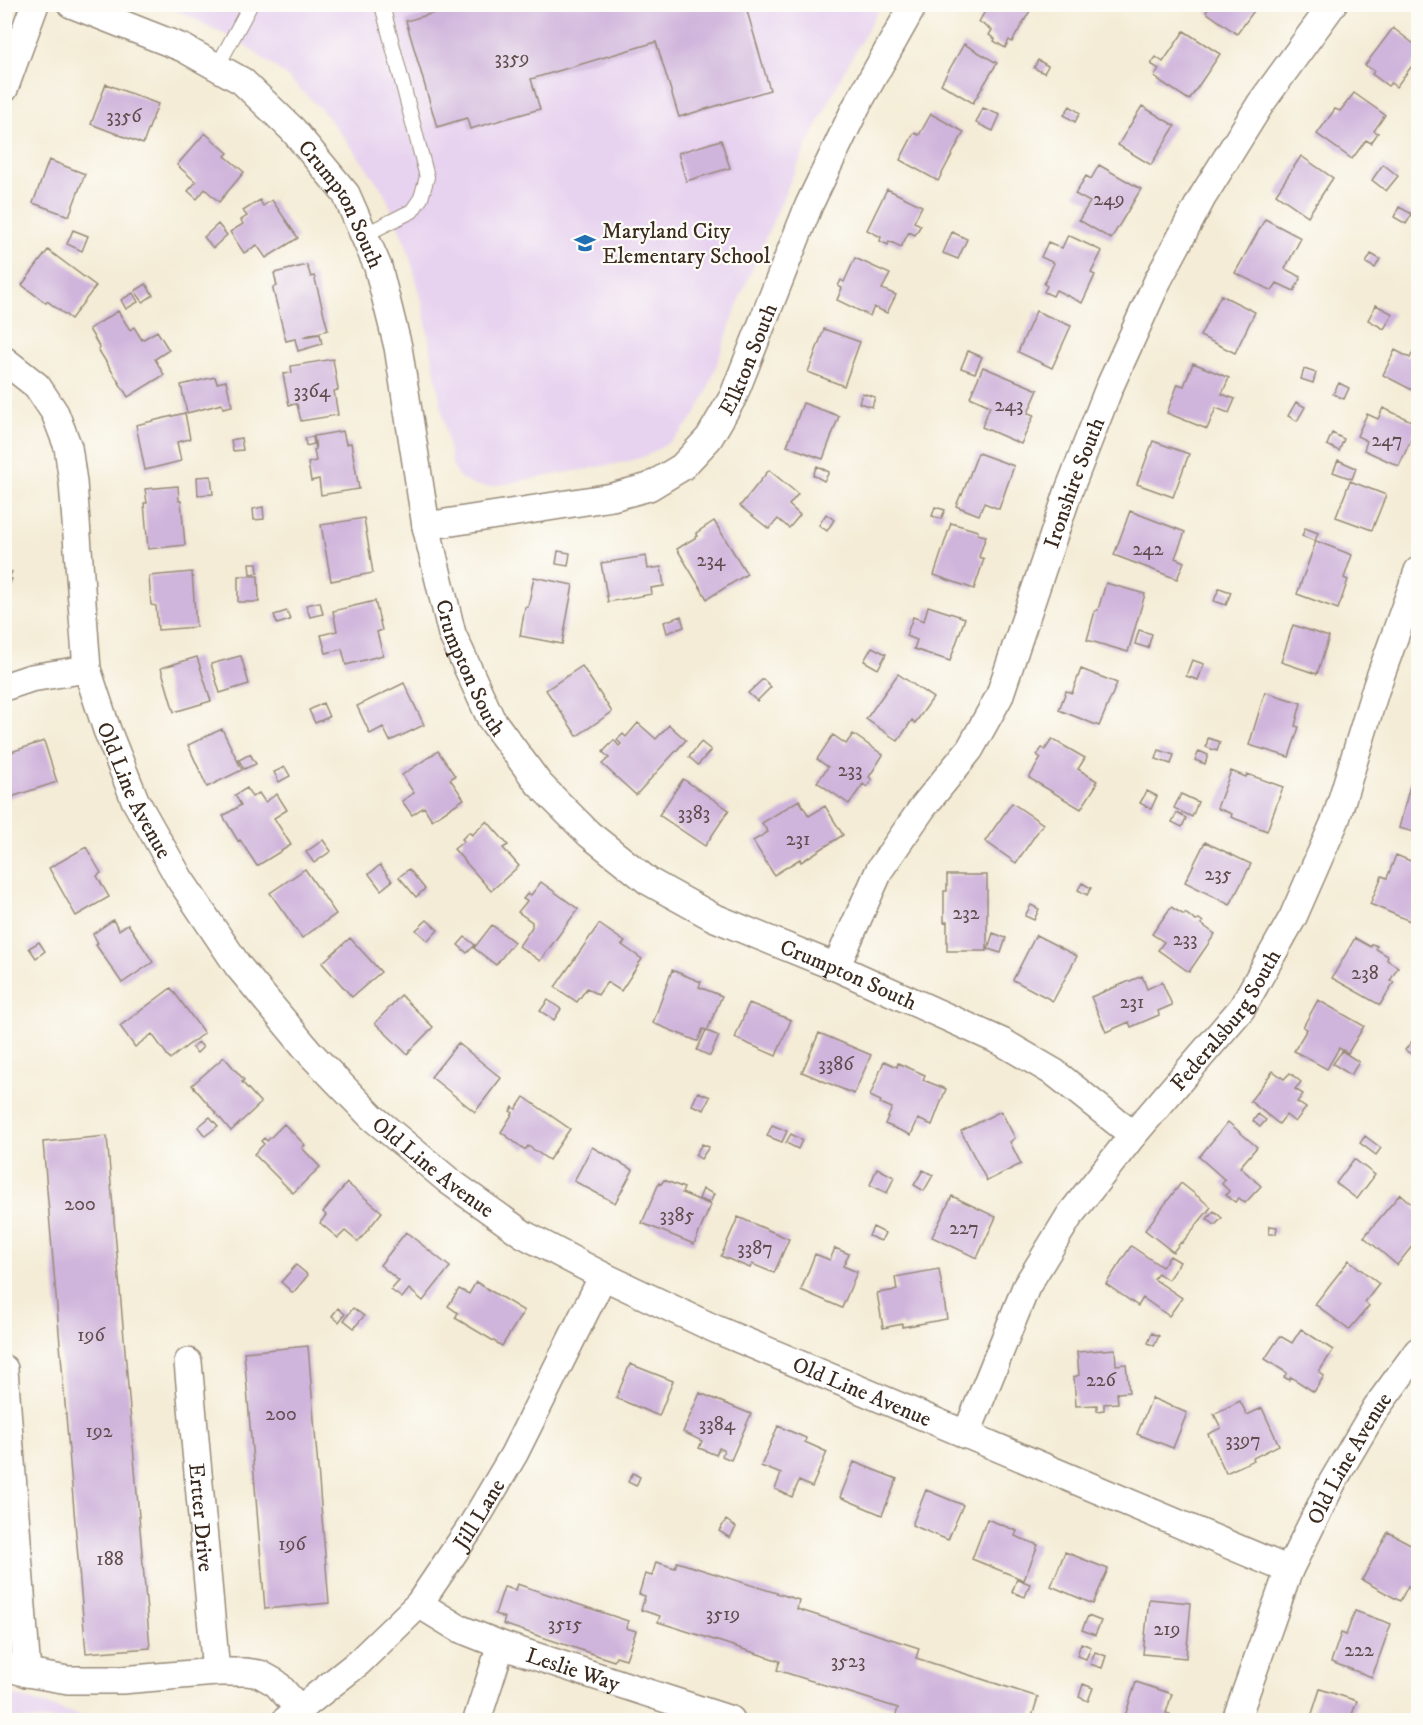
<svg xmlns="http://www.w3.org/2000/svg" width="1423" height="1725" viewBox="0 0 1423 1725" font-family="'IM FELL DW Pica',serif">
  <rect width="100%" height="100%" fill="#fdfcf7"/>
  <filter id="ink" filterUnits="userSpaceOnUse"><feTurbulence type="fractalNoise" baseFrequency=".0167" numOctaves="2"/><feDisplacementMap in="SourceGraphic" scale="12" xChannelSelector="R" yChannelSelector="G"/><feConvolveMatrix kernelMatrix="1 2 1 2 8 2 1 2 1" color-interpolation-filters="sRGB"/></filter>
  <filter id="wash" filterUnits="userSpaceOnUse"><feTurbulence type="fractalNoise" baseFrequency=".008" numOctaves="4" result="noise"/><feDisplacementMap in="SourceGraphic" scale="24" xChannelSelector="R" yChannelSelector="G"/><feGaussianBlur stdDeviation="1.35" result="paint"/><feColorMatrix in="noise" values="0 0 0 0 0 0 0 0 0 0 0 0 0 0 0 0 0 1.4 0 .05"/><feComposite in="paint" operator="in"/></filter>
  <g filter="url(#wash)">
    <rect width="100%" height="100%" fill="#f4ecd6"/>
    <path fill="#e7d2ef" d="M160,5H881L839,81L792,177L741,295L707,392L696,414L680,433L668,443L646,456L626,462L487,487L470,484L459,477L452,465L422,301L407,247L384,192L353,149L321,109L283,73L243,44L183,13Z
      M4,1693H5L96,1720H5Z"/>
    <g id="blocks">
      <path fill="#cfb4db" d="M454,4H745L770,90L679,117L656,42L531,79L540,109L470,129L467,118L437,127L406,21L455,7Z
        M989,4H1034L1012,42L1009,40L1005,48L994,41L995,39L989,35L992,30L979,22Z
        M1211,4H1259L1237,34L1206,12Z
        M1393,28L1418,47V58L1396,87L1391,83L1388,86L1372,74L1374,71L1365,65Z
        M1184,31L1220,54L1189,100L1154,77L1159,69L1151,64L1156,57L1163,62Z
        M964,44L997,63L973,103L941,84Z
        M1038,60L1048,66L1044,73L1034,68Z
        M106,84L158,104L143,144L91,124Z
        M1354,93L1385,115L1374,131L1378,133L1371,143L1366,140L1352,159L1317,134L1335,109L1340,111Z
        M1070,106L1080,113L1075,122L1064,115Z
        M1142,106L1175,126L1151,165L1118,145Z
        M983,108L1000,115L993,131L976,123Z
        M931,114L964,132L938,181L900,160L914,133L919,135Z
        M205,133L228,153L225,156L244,172L219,202L205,189L197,199L188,191L196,182L177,165Z
        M721,140L730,168L686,181L678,153Z
        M1301,156L1333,178L1308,216L1276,194Z
        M49,160L85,174L69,216L33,203Z
        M1383,164L1398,176L1386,191L1372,180Z
        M1099,165L1141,189L1111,239L1079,220L1090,202L1075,194L1086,176L1091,179Z
        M887,189L922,206L914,222L921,225L915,235L909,232L901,247L889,241L888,245L880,241L881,237L867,230Z
        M260,200L263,206L272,200L298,238L266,258L257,245L244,253L230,232L243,224L241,220L247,216L243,211Z
        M1399,207L1412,214L1406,224L1394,217Z
        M1265,219L1301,238L1285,269L1301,277L1294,291L1277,283L1272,291L1235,273Z
        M218,224L227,235L213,248L204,237Z
        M73,230L88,236L82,251L67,244Z
        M952,232L967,239L958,259L943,253Z
        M1068,235L1102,251L1091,273L1095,275L1082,303L1056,290L1053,296L1044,292L1047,286L1044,284L1054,263L1041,257L1048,242L1062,248Z
        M48,250L96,286L71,319L47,301L46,303L22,285Z
        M1371,254L1380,259L1375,268L1366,263Z
        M855,258L890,274L882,289L896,295L887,313L874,307L870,316L837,300L842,288L838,286L841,280L844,282Z
        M307,265L311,277L314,276L315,279L328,330L303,337L320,334L322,344L298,351L295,339L286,341L273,290V287L277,286L274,273Z
        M146,284L153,295L143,302L135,291Z
        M133,293L138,302L126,309L121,300Z
        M1221,295L1255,312L1235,353L1200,336Z
        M1376,305L1393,314L1384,329L1368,320Z
        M118,311L130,330L134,327L142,340L157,331L169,350L155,359L164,375L128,397L98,349L100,348L89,329Z
        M1036,311L1071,326L1052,368L1018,352Z
        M824,329L860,342L844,386L808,372Z
        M1418,341V393L1383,375L1395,350L1410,358Z
        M968,351L982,357L975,373L961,368Z
        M333,359L338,389V390L334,391L338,415L301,421L297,404L289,405L283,374L292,373L291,366Z
        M1193,363L1229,378L1222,394L1235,399L1229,413L1216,408L1207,429L1167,413L1178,384L1184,386Z
        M983,367L1038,390L1028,413L1034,415L1021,444L982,427L990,406L970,397Z
        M1304,369L1316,373L1313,383L1301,379Z
        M215,377L217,383L226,381L232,406L223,408L222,404L187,413L181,385Z
        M1339,383L1349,388L1344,399L1333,394Z
        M862,393L875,397L872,407L859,403Z
        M1296,402L1305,407L1297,421L1288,416Z
        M803,403L839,416L823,459L787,446Z
        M1383,408L1418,424L1399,466L1364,450L1367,441L1357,436L1367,414L1378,419Z
        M185,413L190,439L177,442L181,461L145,470L136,425Z
        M343,431L346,444L351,443L359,489L321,495L319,479L311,481L308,463L316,461L314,450L316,449L314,436Z
        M1332,433L1344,439L1339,451L1327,445Z
        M313,437L314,444L306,446L305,438Z
        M241,438L243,450L233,451L231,440Z
        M1153,441L1189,454L1173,497L1137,484Z
        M978,453L1014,466L999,509L984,503L979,515L956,506L961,494L962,495Z
        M1338,460L1356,468L1352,479L1333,472Z
        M817,466L829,472L824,481L813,475Z
        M769,470L798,494L789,505L800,515L789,528L778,519L769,529L740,506Z
        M211,476L213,494L198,495L197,477Z
        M1350,481L1386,495L1372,530L1336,517Z
        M178,486L179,501H181L185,545L148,549L144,503H147L145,489Z
        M263,507L264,519L254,520L253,509Z
        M935,507L945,510L941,519L932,516Z
        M1130,511L1185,532L1175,558L1184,562L1177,579L1114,555Z
        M826,514L834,520L827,531L819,525Z
        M364,518L373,573L331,581L321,525Z
        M714,521L747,574L707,599L677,549L698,536L696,533Z
        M951,523L978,531L977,534L986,536L979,557L984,559L974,589L934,575Z
        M1305,528L1318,533L1315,541L1302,536Z
        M1316,541L1352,555L1344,578L1348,580L1338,609L1297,594Z
        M558,551L570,553L568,566L556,564Z
        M646,556L648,569L661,567L664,586L651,588L652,594L608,602L601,563Z
        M249,563H257L258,573L250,574Z
        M4,569L12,572L9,578L12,579L5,595Z
        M192,572L196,627L158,630L156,606L151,605L149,576Z
        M238,576H258L259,602H238Z
        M534,577L573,585L562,644L520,636L525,607H528Z
        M1106,583L1145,594L1128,652L1087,640L1095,611L1098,610Z
        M1219,588L1231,592L1226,605L1214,601Z
        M375,601L382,630L377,632L383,655L346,665L342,649L326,653L321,635L337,631L333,611Z
        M320,602L323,614L310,617L306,605Z
        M928,606L965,618L950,661L914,649L917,640L906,636L913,617L924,621Z
        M287,611L290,620L277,624L274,615Z
        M681,616L684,627L667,633L664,622Z
        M1293,625L1329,637L1317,674L1281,662Z
        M1139,630L1152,634L1148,648L1135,644Z
        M872,647L886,654L878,669L864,661Z
        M240,656H241L249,684L220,693L211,664Z
        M197,657L211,701L174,712L161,668Z
        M1192,660L1204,664L1198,680L1186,676Z
        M582,666L612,712L577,736L546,690Z
        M1081,669L1117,683L1099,726L1059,710L1066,691L1072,693Z
        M898,674L933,698L915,723L912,720L898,741L866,719Z
        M763,679L771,687L757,701L748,693Z
        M404,683L424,725L390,741L383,727L370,734L357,706Z
        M1265,692L1301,703L1295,726L1299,727L1289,757L1249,745Z
        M323,703L329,717L315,723L309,710Z
        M638,723L656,739L669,725L686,740L636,795L602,764L609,758L603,752L614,740L619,746L621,744L617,740L623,734L626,737Z
        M222,729L242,770L207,787L188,745Z
        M853,734L883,755L869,777L872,780L867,787L863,784L849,804L817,782L828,767L817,759L833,735L846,744Z
        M1208,738L1220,742L1217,751L1206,747Z
        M1052,739L1085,758L1078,769L1097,781L1095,783L1097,784L1081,809L1029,778L1041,758L1037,755L1042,748L1045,750Z
        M44,741L57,782L5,799V754Z
        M701,742L711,750L698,765L689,757Z
        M1159,750L1174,755L1171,764L1156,759Z
        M438,751L455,776L450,779L464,799L432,820L424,807L412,815L402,801L414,793L402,775Z
        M1199,751L1208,755L1205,764L1195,760Z
        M250,754L256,764L244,769L239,760Z
        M285,767L290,776L279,782L274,772Z
        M1231,771L1246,777L1247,774L1283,787L1267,831L1231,817L1232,814L1217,808Z
        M1413,774L1418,776V833L1399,828Z
        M683,779L729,810L705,846L659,815Z
        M247,788L252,797L259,793L265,802L277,794L287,810L274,818L291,845L257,866L240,840L238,841L223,816L241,805L235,795Z
        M1147,791L1157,796L1151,809L1140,803Z
        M1181,794L1198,802L1192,817L1174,808Z
        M799,800L809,816L825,806L843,835L801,862L800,859L774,875L753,841L768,832L762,823Z
        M1012,803L1043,824L1016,863L985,841Z
        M1177,813L1186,818L1182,827L1172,822Z
        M487,821L508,845L503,848L519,866L491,891L454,849L464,841L462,839L469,832L472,835Z
        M323,840L331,851L314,863L306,852Z
        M1205,842L1251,864L1230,905L1185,882Z
        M86,847L101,873L97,876L109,897L76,916L49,868Z
        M1396,855L1418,864V900L1410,921L1370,904L1382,876L1387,878Z
        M380,865L392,881L381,890L369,874Z
        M305,869L336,914L302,938L270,893Z
        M409,869L425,889L416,897L399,877Z
        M947,875H987V951H947V921L944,922V891H947Z
        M541,882L578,909L540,961L519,946L532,927V922L518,912L527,901L523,899L528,893L531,895Z
        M1082,883L1091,888L1087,895L1078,890Z
        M1031,905L1039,909L1034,920L1025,916Z
        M1171,907L1184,915L1185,913L1196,921L1199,919L1203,922L1201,924L1215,934L1189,972L1158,950L1164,942L1152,934Z
        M113,920L119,930L128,924L153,962L122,983L96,945L98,943L93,934Z
        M427,920L438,930L428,941L416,930Z
        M599,924L625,942L622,945L642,959L621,991L607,982L598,995L587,988L577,1002L555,987Z
        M492,925L514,942L496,965L474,948Z
        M993,933L1006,938L1001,953L988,949Z
        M1036,935L1077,956L1053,1001L1013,980Z
        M465,937L475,945L467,953L458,945Z
        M350,938L381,972L352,997L322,963Z
        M1355,938L1371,947L1372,944L1377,946L1376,949L1388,956L1387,960L1398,967L1390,981L1394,982L1380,1005L1332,978Z
        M39,942L45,951L36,958L29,948Z
        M672,970L701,982L699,987L722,996L707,1031L719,1036L710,1056L697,1050L706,1030L703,1029L698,1041H697L653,1023Z
        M1142,976L1147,989L1162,982L1172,1005L1158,1011L1159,1015L1131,1027L1129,1022L1106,1032L1091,997Z
        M171,988L204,1033L170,1059L152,1034L135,1047L120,1026Z
        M401,995L433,1027L407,1054L375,1023Z
        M548,1000L561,1009L554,1020L540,1011Z
        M1318,1000L1364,1026L1348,1053L1339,1048L1327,1069L1294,1051L1307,1029L1303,1027Z
        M749,1003L791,1020L776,1056L735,1038Z
        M819,1033L871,1055L854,1094L802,1072Z
        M1412,1041L1418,1046V1050L1414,1056L1405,1050Z
        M198,1042L203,1047L197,1053L192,1048Z
        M458,1043L501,1078L475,1112L431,1077Z
        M1342,1051L1359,1062L1351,1075L1333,1064Z
        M224,1057L244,1080L242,1082L261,1103L231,1131L192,1085Z
        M884,1061L897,1067L898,1063L925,1075L923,1080L946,1089L932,1125L918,1119L911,1135L885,1124L892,1108L880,1103L881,1101L870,1096Z
        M1273,1071L1284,1079L1290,1073L1301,1082L1295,1089L1303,1094L1297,1102L1306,1108L1295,1122L1286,1115L1279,1124L1250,1101Z
        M698,1092L710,1097L704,1110L692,1105Z
        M524,1097L570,1129L549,1160L528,1146L526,1149H524L501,1132L513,1113L510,1111L513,1107L516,1109Z
        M1001,1111L1015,1138L1010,1142L1021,1164L987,1181L961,1131Z
        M1258,1114L1266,1120L1260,1127L1253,1121Z
        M210,1117L218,1126L205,1136L198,1127Z
        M1228,1122L1257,1147L1240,1167L1261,1186L1245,1203L1239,1198L1235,1202L1226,1195L1229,1191L1222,1184L1225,1180L1199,1157Z
        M284,1124L305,1145L302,1148L320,1167L293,1193L254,1154L264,1144L261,1141L264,1138L267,1141Z
        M772,1125L787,1131L782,1142L767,1136Z
        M791,1134L802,1140L798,1149L786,1143Z
        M107,1136L150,1648L86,1653L43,1142Z
        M1365,1136L1381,1148L1376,1155L1360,1143Z
        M702,1144L709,1147L701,1159L695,1155Z
        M592,1147L633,1170L615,1203L574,1181Z
        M1354,1159L1375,1175L1357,1199L1336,1183Z
        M877,1168L894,1177L887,1193L870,1185Z
        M923,1170L933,1175L924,1191L914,1185Z
        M664,1180L684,1188L682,1193L711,1205L694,1244L642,1223L659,1183L661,1184Z
        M347,1183L382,1212L358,1242L345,1231L338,1238L320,1223L326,1215L323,1212Z
        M1181,1183L1211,1207L1182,1243L1181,1242L1173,1252L1145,1230Z
        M703,1189L714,1194L710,1203L699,1199Z
        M1400,1194L1418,1210V1239L1397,1265L1364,1237Z
        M952,1196L996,1217L977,1258L932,1237Z
        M1214,1211L1222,1218L1215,1225L1207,1219Z
        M738,1217L789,1239L774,1273L752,1264L750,1268L721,1256Z
        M1270,1226L1277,1227L1276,1234H1269Z
        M873,1227L885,1233L881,1241L869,1236Z
        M406,1232L450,1267L423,1301L409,1289L402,1298L391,1290L399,1281L380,1265Z
        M1131,1246L1162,1267L1170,1256L1180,1262L1168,1280L1158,1273L1154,1279L1182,1298L1169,1316L1143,1298L1138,1306L1106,1284Z
        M835,1248L849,1254L843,1266L857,1272L842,1308L801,1290L815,1254L830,1260Z
        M1349,1260L1379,1284L1365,1302L1369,1306L1349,1330L1315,1304Z
        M296,1265L308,1275L293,1293L281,1282Z
        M939,1269L947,1319L902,1327V1324L883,1328L877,1293L897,1290L895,1277Z
        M476,1282L524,1311L502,1346L455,1318L458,1313L448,1306L459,1289L469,1294Z
        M338,1308L345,1314L339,1322L332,1316Z
        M353,1308L364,1316L354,1328L344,1320Z
        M1301,1329L1333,1350L1319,1372L1324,1376L1314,1392L1291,1377L1289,1380L1284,1377L1287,1373L1265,1359L1280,1336L1292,1343Z
        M1152,1333L1159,1336L1154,1346L1148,1343Z
        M308,1346L329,1603L265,1609L244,1352Z
        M1115,1349L1116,1365L1126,1364L1129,1392L1117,1393L1118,1403L1104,1404V1410L1097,1411V1405L1076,1406L1074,1377L1079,1375L1077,1352Z
        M630,1364L673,1381L659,1416L616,1398Z
        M700,1393L751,1414L731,1460L722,1456L724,1450L719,1448L716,1455L699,1448L702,1441L683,1432Z
        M1152,1398L1187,1413L1173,1448L1137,1434Z
        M1240,1401L1247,1415L1262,1408L1279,1445L1253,1458L1254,1460L1226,1473L1208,1434L1221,1428L1214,1414Z
        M778,1426L806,1438L805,1442L827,1452L812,1487L799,1481L792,1497L775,1489L781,1474L761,1466Z
        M854,1462L897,1479L882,1515L840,1497Z
        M633,1473L640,1477L636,1486L628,1482Z
        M926,1490L963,1505L948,1540L912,1525Z
        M987,1519L1017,1531L1015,1536L1038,1545L1024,1580L972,1559Z
        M726,1520L736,1527L730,1538L719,1531Z
        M1388,1532L1418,1548V1588L1417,1591L1408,1586L1400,1601L1362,1580Z
        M1065,1552L1108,1569L1093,1604L1051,1586Z
        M656,1562L675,1568L677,1562L799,1600L797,1609L919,1648L916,1658L1038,1697L1031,1720H903L895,1718L898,1708L777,1670L780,1661L658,1622L660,1616L641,1610L645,1596L639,1594L645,1574L652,1576Z
        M1017,1579L1030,1584L1025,1597L1012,1592Z
        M517,1584L628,1621L626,1628L636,1631L626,1659L616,1656L614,1661L503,1624L505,1618L495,1614L504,1587L515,1590Z
        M1149,1599L1191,1603L1186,1658L1143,1654Z
        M1355,1611L1391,1624L1372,1677L1331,1662L1341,1633L1346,1635Z
        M1088,1616L1101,1621L1095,1635L1082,1630Z
        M1081,1643L1091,1647L1086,1659L1077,1656Z
        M1095,1652L1106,1656L1102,1668L1090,1664Z
        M1136,1682L1172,1694L1166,1713L1170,1714L1168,1720H1129L1124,1719Z
        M1083,1684L1093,1688L1088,1701L1079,1697Z
        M1320,1689L1357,1701L1350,1720H1310Z"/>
    </g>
  </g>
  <g filter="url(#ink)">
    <use href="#blocks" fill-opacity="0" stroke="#988b7a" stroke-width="1.5"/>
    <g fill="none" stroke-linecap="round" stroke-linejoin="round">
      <defs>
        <path id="lane" d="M217,67L251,4
          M364,235L412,211L421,198L427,177L383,9L379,4"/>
        <g id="street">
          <path id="s1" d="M71,4L183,48L242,81L293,130L346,194L378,267L398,347L426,526L452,634L491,719L539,784L589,834L648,881L713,917L836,967L1002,1042L1055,1073L1133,1135"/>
          <path d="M4,89L35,4"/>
          <path id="s2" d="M4,360L37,386L55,413L68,447L73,482L87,669L107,730L135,800L179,878L238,966L311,1054L372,1117L449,1181L523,1234L603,1276L713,1328L1289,1570"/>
          <path id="s3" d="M426,526L612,497L649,487L682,467L709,438L733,397L809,205L856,107L914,4"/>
          <path d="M4,687L31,678L87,669"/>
          <path id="s4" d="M836,967L880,869L923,807L970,749L999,697L1069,490L1109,388L1158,280L1203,196L1261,103L1333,4"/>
          <path id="s5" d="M188,1362L216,1672"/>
          <path d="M4,1369L27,1673"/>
          <path id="s6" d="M966,1435L1026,1287L1070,1215L1133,1135L1242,1008L1293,917L1336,819L1375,691L1418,571"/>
          <path id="s7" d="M419,1604L458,1628L501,1645L731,1720"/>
          <path d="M4,1666L27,1673L68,1680H122L216,1672H246L260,1674L276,1683L300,1710"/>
          <path id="s8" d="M286,1720L358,1663L419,1604L471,1527L514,1454L603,1276"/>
          <path d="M477,1720L501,1645"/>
          <path id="s9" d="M1236,1720L1289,1570L1333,1481L1376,1408L1418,1351"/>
        </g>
      </defs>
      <use href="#lane" stroke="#988b7a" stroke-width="16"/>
      <use href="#street" stroke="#988b7a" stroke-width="30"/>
      <use href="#lane" stroke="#fff" stroke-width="14"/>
      <use href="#street" stroke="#fff" stroke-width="27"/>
    </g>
  </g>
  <defs>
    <symbol id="school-bare" viewBox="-9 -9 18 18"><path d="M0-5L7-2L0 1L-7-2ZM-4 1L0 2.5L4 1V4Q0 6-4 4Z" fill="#1f6fb2" stroke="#fdfcf7" stroke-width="2.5" paint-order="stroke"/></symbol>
  </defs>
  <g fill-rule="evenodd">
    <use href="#school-bare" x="570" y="228" width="30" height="30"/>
  </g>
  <g text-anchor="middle" stroke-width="4.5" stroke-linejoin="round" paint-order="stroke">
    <g font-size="20" fill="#604c4d">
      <text x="512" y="64">3359</text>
      <text x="124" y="122">3356</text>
      <text x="1109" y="205">249</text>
      <text x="312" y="397">3364</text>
      <text x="1009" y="411">243</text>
      <text x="1387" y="446">247</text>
      <text x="1148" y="555">242</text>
      <text x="711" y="566">234</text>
      <text x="850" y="776">233</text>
      <text x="694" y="819">3383</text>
      <text x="798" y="845">231</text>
      <text x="1218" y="880">235</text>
      <text x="966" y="919">232</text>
      <text x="1185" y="945">233</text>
      <text x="1365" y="979">238</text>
      <text x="1132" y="1008">231</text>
      <text x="836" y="1070">3386</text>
      <text x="80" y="1210">200</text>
      <text x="677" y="1221">3385</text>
      <text x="964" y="1234">227</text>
      <text x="755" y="1254">3387</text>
      <text x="91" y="1341">196</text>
      <text x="1101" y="1386">226</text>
      <text x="281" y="1420">200</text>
      <text x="717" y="1430">3384</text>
      <text x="99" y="1437">192</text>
      <text x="1243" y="1446">3397</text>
      <text x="292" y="1550">196</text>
      <text x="110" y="1565">188</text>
      <text x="723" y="1620">3519</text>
      <text x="565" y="1630">3515</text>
      <text x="1167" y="1635">219</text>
      <text x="1359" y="1656">222</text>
      <text x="848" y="1667">3523</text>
    </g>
    <g font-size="22" fill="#3b2a1e" stroke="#fdfcf7">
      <text dy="8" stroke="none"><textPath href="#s1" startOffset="348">Crumpton South</textPath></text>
      <text dy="8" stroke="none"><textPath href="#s3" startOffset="393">Elkton South</textPath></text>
      <text dy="8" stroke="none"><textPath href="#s4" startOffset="544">Ironshire South</textPath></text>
      <text dy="8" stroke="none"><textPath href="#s1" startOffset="834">Crumpton South</textPath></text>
      <text dy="8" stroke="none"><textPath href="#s2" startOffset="464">Old Line Avenue</textPath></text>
      <text dy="8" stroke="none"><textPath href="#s1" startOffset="1338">Crumpton South</textPath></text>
      <text dy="8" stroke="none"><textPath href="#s6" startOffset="494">Federalsburg South</textPath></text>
      <text dy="8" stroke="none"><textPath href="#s2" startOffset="950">Old Line Avenue</textPath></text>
      <text dy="8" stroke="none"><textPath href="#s2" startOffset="1436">Old Line Avenue</textPath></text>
      <text dy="8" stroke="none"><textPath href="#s9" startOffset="286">Old Line Avenue</textPath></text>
      <text dy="8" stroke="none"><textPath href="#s8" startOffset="285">Jill Lane</textPath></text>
      <text dy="8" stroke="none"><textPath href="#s5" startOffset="156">Ertter Drive</textPath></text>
      <text dy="8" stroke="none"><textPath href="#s7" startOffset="168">Leslie Way</textPath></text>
    </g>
    <g font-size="22" fill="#3b2a1e" stroke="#fdfcf7" text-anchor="start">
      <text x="602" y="238">Maryland City<tspan x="602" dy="25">Elementary School</tspan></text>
    </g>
  </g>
  <rect width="1423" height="1725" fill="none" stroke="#fdfcf7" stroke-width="24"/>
</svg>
